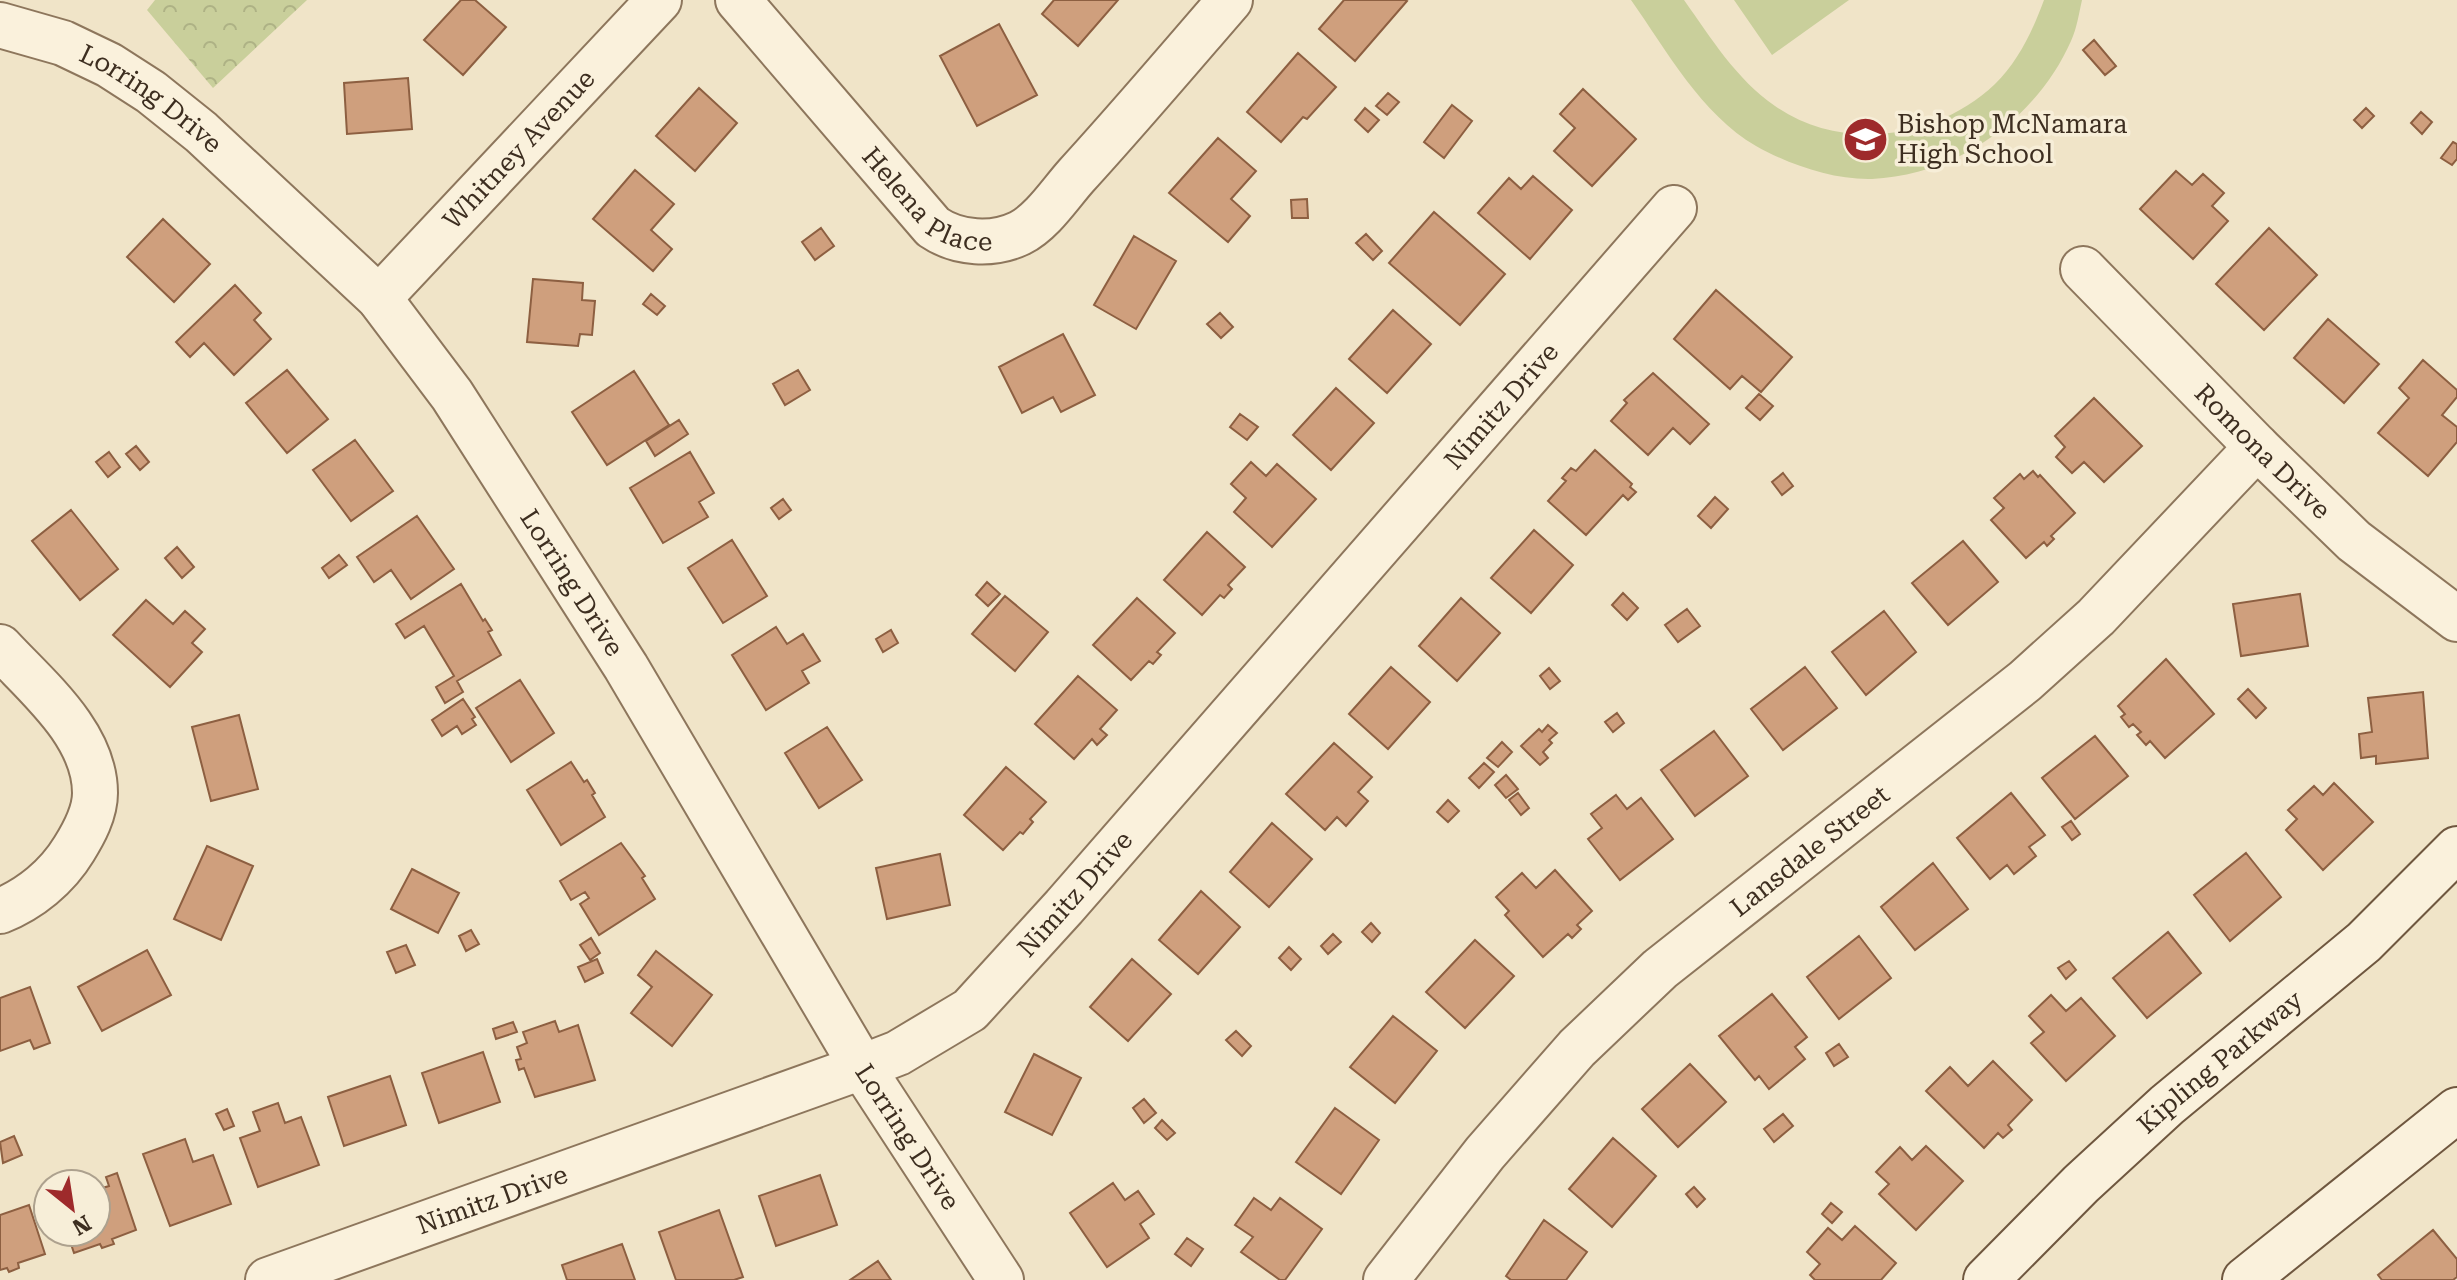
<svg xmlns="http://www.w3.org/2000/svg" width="2457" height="1280" viewBox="0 0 2457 1280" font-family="'Roboto Serif',serif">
  <defs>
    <pattern id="forest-crowns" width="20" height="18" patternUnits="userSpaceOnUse" patternTransform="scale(2)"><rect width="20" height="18" fill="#c9cf9b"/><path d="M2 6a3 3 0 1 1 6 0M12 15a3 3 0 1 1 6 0" fill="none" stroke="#aeb285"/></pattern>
  </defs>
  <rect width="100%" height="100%" fill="#f0e4c8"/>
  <path fill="url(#forest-crowns)" d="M155,0H307L213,88L147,10Z"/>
  <path fill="#c9cf9b" d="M1631,0H1684C1711,38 1736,79 1775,106C1842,153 1937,139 1995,84C2018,62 2033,30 2044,0H2082C2079,13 2077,28 2071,41C2037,118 1958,175 1872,179C1833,180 1790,165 1756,146C1701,114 1667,51 1631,0Z
    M1734,0H1849L1772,55Z"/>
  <path fill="#cf9f7d" stroke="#8d5f41" stroke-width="2" d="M461,0H475L506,27L463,75L424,40Z
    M1054,0H1118L1078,46L1042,14Z
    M1344,0H1405L1407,1L1355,61L1319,29Z
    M999,24L1037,95L977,126L940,56Z
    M2094,40L2116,66L2105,75L2083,50Z
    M1298,53L1336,87L1307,119L1303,117L1281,142L1247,112Z
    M408,78L412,129L347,134L344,83Z
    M699,88L737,123L695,171L656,136Z
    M1583,89L1636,139L1592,186L1554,151L1575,128L1560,114Z
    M1388,93L1399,102L1387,115L1376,106Z
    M1452,105L1472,121L1444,158L1424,142Z
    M1365,108L1379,120L1368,132L1355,120Z
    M2366,108L2374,116L2362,128L2354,120Z
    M2421,112L2432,122L2422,134L2411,123Z
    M1218,138L1256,171L1231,199L1250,216L1228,242L1169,193Z
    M2453,142L2457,144V159L2452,165L2441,158Z
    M635,170L674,204L651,230L672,249L653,271L593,219Z
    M2176,171L2192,185L2203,174L2224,193L2212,206L2228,221L2193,259L2140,209Z
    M1533,176L1572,210L1530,259L1478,213L1509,178L1521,189Z
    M1307,199L1308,218H1292L1291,200Z
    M1434,212L1505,274L1460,325L1389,263Z
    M163,219L210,264L174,302L127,257Z
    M821,228L834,246L815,260L802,242Z
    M2269,228L2317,275L2264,330L2216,284Z
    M1366,234L1382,251L1373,260L1356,243Z
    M1134,236L1176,261L1136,329L1094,305Z
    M533,279L583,283L582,300L595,301L592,335L580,334L578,346L527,342Z
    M235,285L261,313L254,320L271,339L234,375L204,343L190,357L176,342Z
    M1716,290L1792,357L1761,392L1742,376L1730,389L1674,339Z
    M651,294L665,306L657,315L643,304Z
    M1393,310L1431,344L1387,393L1349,359Z
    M1220,313L1233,327L1221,338L1207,324Z
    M2328,319L2379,364L2344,403L2294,358Z
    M1063,334L1095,395L1061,412L1053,397L1022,413L999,367Z
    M2423,360L2457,390V397L2442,415L2457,427V442L2428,476L2378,433L2409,398L2399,388Z
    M287,370L328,419L287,453L246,403Z
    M798,370L810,390L785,405L773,384Z
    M634,371L669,425L607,465L572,412Z
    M1653,373L1709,424L1690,444L1673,428L1648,455L1611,421L1627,403L1624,400Z
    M1336,388L1374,423L1331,470L1293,435Z
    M1759,394L1773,406L1760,420L1746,408Z
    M2094,398L2142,446L2104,482L2084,462L2072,473L2056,457L2065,447L2055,436Z
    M1240,414L1258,427L1247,440L1230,427Z
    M679,420L688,434L655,456L646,441Z
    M355,440L393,491L351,521L313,470Z
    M136,446L149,462L140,470L126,454Z
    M1595,450L1632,484L1630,487L1636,492L1628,500L1623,495L1586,535L1548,501L1566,481L1562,478L1571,468L1576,471Z
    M109,452L120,467L108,477L96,462Z
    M690,452L714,493L699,502L708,517L663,543L630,488Z
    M1251,462L1266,476L1277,464L1316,499L1272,547L1234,512L1246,498L1231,484Z
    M2033,471L2038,477L2040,475L2075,513L2051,536L2054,539L2047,546L2044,542L2026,558L1991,520L2004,508L1994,498L2020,474L2024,479Z
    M1783,473L1793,486L1782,495L1772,482Z
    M1715,497L1728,509L1711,528L1698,516Z
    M783,499L791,510L779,519L771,508Z
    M71,510L118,569L80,600L32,541Z
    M417,516L454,569L411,599L391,570L374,582L357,557Z
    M1534,530L1573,565L1531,613L1491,578Z
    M1207,532L1245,567L1228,585L1232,589L1224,598L1220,595L1202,615L1164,580Z
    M732,540L767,596L723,623L688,568Z
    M1963,541L1998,582L1948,625L1912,583Z
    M177,547L194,567L182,578L165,558Z
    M339,555L347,565L329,578L322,568Z
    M987,582L1000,594L988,606L976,595Z
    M461,584L483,621L485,619L492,630L488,632L501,655L457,681L463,692L445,703L436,687L454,676L424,626L405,638L396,624Z
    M1623,593L1638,608L1627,620L1612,605Z
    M2300,594L2308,646L2241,656L2233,604Z
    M1005,596L1048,632L1015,671L972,634Z
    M1137,598L1175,633L1157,652L1161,655L1153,664L1149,661L1131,680L1093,645Z
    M1461,598L1500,633L1457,681L1419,646Z
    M146,600L173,624L185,611L205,629L192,643L202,652L170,687L113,635Z
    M1687,609L1700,626L1678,642L1665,625Z
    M1884,611L1916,652L1866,695L1832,652Z
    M776,627L787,644L803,634L820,661L802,671L809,683L766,710L732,655Z
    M891,630L898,643L883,652L876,639Z
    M2166,659L2214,714L2165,758L2150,741L2146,745L2137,735L2141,732L2133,724L2129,727L2121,717L2125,714L2118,706Z
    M1391,667L1430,702L1388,749L1349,714Z
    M1805,667L1837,708L1783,750L1751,709Z
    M1549,668L1560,681L1550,689L1540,676Z
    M1078,676L1117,710L1100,729L1107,735L1097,745L1092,739L1074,759L1035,724Z
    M520,680L554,733L511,762L476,708Z
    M2248,689L2266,708L2256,718L2238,699Z
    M2423,692L2428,758L2376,764V756L2361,758L2359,734L2372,732L2368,698Z
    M463,699L475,717L472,719L476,725L462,734L457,726L442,736L432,720Z
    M1617,713L1624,723L1613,732L1605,722Z
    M239,715L258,789L211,801L192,727Z
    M1548,725L1557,733L1549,740L1552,743L1543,752L1548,758L1540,765L1521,746L1539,729L1542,732Z
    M827,727L862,780L819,808L785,753Z
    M1714,731L1748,776L1695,816L1661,770Z
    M2095,736L2128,776L2075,819L2042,778Z
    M1502,742L1512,752L1498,767L1487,758Z
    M1334,743L1372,777L1358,792L1368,801L1346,826L1337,817L1325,830L1286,794Z
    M571,762L584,782L587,780L595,793L592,795L605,817L561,845L527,790Z
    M1484,763L1494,772L1479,788L1469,778Z
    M1006,767L1046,802L1030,819L1033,822L1023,834L1020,832L1003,850L964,815Z
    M1506,775L1518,789L1506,798L1495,785Z
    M2334,783L2373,822L2323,870L2286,830L2297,819L2288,810L2314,786L2323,795Z
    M1518,793L1529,808L1521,815L1509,800Z
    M2011,793L2045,835L2029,847L2036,856L2014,874L2007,865L1990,879L1957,838Z
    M1616,795L1627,809L1641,798L1673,839L1620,880L1588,839L1602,828L1591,814Z
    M1448,800L1459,811L1448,822L1437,812Z
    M2071,821L2080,834L2072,840L2062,827Z
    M1272,823L1312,859L1269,907L1230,872Z
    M621,843L645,876L642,878L655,899L599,935L580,904L589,898L585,892L571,900L560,881Z
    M207,846L253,866L221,940L174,919Z
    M2246,853L2281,897L2230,941L2194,895Z
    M940,854L950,905L887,919L876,868Z
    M1933,863L1968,909L1915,950L1881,907Z
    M412,869L459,893L438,933L391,909Z
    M1555,870L1592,911L1577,925L1581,929L1572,938L1568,934L1543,957L1505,915L1509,911L1496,897L1522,873L1536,888Z
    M1201,891L1240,927L1198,974L1159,940Z
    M1371,923L1380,933L1372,942L1362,932Z
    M471,930L479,944L466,951L459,936Z
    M2168,932L2201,973L2147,1018L2113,978Z
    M1333,934L1341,942L1328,954L1321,946Z
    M1859,936L1891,978L1839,1019L1807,977Z
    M591,938L600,953L590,960L580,945Z
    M1475,940L1514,976L1465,1028L1426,992Z
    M406,945L415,965L396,973L387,952Z
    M1289,947L1301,959L1291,970L1279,958Z
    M147,950L171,995L102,1031L78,987Z
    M656,951L712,995L672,1046L631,1013L652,987L638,975Z
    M597,959L603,973L585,982L578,967Z
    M1132,959L1171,994L1128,1041L1090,1007Z
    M2069,961L2076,970L2066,979L2058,968Z
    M30,987L50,1043L34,1049L30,1040L0,1051V998Z
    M1772,994L1807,1037L1795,1047L1805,1059L1769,1089L1759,1076L1755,1080L1719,1036Z
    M2051,995L2066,1011L2081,998L2115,1036L2066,1081L2031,1043L2044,1032L2029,1016Z
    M1393,1016L1437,1051L1395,1103L1350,1067Z
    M555,1021L559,1032L578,1025L595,1080L535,1097L524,1068L519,1070L516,1060L521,1059L517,1047L527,1043L523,1032Z
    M513,1022L517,1032L496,1039L493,1029Z
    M1236,1031L1251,1046L1242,1056L1226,1040Z
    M1839,1044L1848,1057L1834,1066L1826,1053Z
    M483,1052L500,1102L439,1123L422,1073Z
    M1034,1054L1081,1078L1052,1135L1005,1112Z
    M1993,1061L2032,1100L2008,1125L2012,1130L2003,1138L1998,1133L1984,1148L1926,1091L1950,1067L1968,1086Z
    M1690,1064L1726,1102L1678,1147L1642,1109Z
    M390,1076L406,1125L344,1146L328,1097Z
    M1144,1099L1156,1113L1144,1123L1133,1108Z
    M278,1103L285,1123L301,1117L319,1165L258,1187L240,1138L260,1131L253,1112Z
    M1335,1108L1379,1140L1341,1194L1296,1162Z
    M227,1109L234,1126L224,1130L216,1114Z
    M1783,1114L1793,1126L1774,1142L1764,1129Z
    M1162,1120L1175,1133L1167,1140L1155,1128Z
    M14,1136L22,1155L3,1163L0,1142Z
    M1613,1138L1656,1176L1612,1227L1569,1189Z
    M185,1139L193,1162L213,1155L231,1204L170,1226L143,1154Z
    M1926,1146L1963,1181L1916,1230L1879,1194L1889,1184L1876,1172L1900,1147L1912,1160Z
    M117,1173L136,1230L112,1239L114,1244L102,1248L100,1244L74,1253L67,1232H96V1190L109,1186L106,1177Z
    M820,1175L837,1225L776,1246L759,1196Z
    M1113,1183L1125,1200L1138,1191L1154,1214L1140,1224L1149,1238L1107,1267L1070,1213Z
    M1694,1187L1705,1199L1697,1207L1686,1194Z
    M1254,1198L1271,1210L1280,1198L1322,1229L1285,1280H1280L1241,1252L1253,1237L1235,1225Z
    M1831,1203L1842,1212L1832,1223L1822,1214Z
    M29,1205L45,1254L18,1263L19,1268L9,1272L7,1268L0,1270V1215Z
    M719,1210L743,1277L734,1280H676L659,1232Z
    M1544,1220L1587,1252L1566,1280H1511L1506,1276Z
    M1855,1226L1896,1263L1881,1280H1815L1810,1275L1820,1264L1807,1252L1828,1228L1842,1240Z
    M2433,1230L2457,1259V1277L2453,1280H2382L2378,1275Z
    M1187,1238L1203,1249L1191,1266L1175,1254Z
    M622,1244L635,1280H567L562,1265Z
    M878,1261L891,1280H850Z"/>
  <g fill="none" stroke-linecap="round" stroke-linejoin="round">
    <defs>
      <g id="street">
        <path id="s1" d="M738,0L933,227C958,244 993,246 1020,233C1042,222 1060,194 1076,176C1129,118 1179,59 1230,0"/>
        <path id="s2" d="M0,25L63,43L109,65L151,92L201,132L379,298L452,395L626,667L862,1067L1001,1280"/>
        <path id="s3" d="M2083,269L2257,447L2354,541L2457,619"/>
        <path id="s4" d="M379,298L659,0"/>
        <path d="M0,647C37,687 95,734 95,793C95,813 84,833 74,849C57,877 30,899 0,911"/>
        <path id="s5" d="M268,1280L862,1067L898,1053L970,1010L1064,907L1674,208"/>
        <path id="s6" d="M1386,1280L1485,1153L1577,1048L1660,969L2025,681L2096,617L2257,447"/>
      </g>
      <g id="secondary">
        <path id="s7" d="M1986,1280L2081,1184L2167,1105L2364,942L2457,849"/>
        <path d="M2245,1280L2457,1110"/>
      </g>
    </defs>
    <use href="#street" stroke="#8d765c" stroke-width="48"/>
    <use href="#secondary" stroke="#6f573f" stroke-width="48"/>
    <use href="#street" stroke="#faf1dc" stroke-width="44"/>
    <use href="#secondary" stroke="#faf1dc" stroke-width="44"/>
  </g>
  <defs>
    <symbol id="school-disc" viewBox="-11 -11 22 22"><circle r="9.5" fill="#9e2a2b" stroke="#f7eed8"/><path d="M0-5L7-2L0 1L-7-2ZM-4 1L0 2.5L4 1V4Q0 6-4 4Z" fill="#fff"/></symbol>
  </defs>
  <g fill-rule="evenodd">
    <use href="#school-disc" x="1840" y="114" width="51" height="51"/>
  </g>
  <g text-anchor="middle" stroke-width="7" stroke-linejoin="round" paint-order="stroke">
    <g font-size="26" fill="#3d2e20" stroke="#f7eed8">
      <text dy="9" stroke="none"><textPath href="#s2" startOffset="170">Lorring Drive</textPath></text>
      <text dy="9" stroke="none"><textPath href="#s4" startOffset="204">Whitney Avenue</textPath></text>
      <text dy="9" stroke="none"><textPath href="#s1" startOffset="280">Helena Place</textPath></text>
      <text dy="9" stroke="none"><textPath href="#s5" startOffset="1558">Nimitz Drive</textPath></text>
      <text dy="9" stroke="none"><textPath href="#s3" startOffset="256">Romona Drive</textPath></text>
      <text dy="9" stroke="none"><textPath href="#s2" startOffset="818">Lorring Drive</textPath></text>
      <text dy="9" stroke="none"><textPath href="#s6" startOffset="606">Lansdale Street</textPath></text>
      <text dy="9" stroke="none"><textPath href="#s5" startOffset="910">Nimitz Drive</textPath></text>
      <text dy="9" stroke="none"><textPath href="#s7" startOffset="320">Kipling Parkway</textPath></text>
      <text dy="9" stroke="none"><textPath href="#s2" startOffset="1466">Lorring Drive</textPath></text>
      <text dy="9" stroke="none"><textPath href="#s5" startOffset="238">Nimitz Drive</textPath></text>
    </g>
    <g font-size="26" fill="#3d2e20" stroke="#f7eed8" text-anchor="start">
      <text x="1897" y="133">Bishop McNamara<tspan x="1897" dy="30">High School</tspan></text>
    </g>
  </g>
  <g transform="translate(72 1208) rotate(150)"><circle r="38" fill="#f7eed8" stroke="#ada18e" stroke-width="2"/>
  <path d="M0-6L14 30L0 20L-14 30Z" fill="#9e2a2b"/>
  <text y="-12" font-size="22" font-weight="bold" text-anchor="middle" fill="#3d2e20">N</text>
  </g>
</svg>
